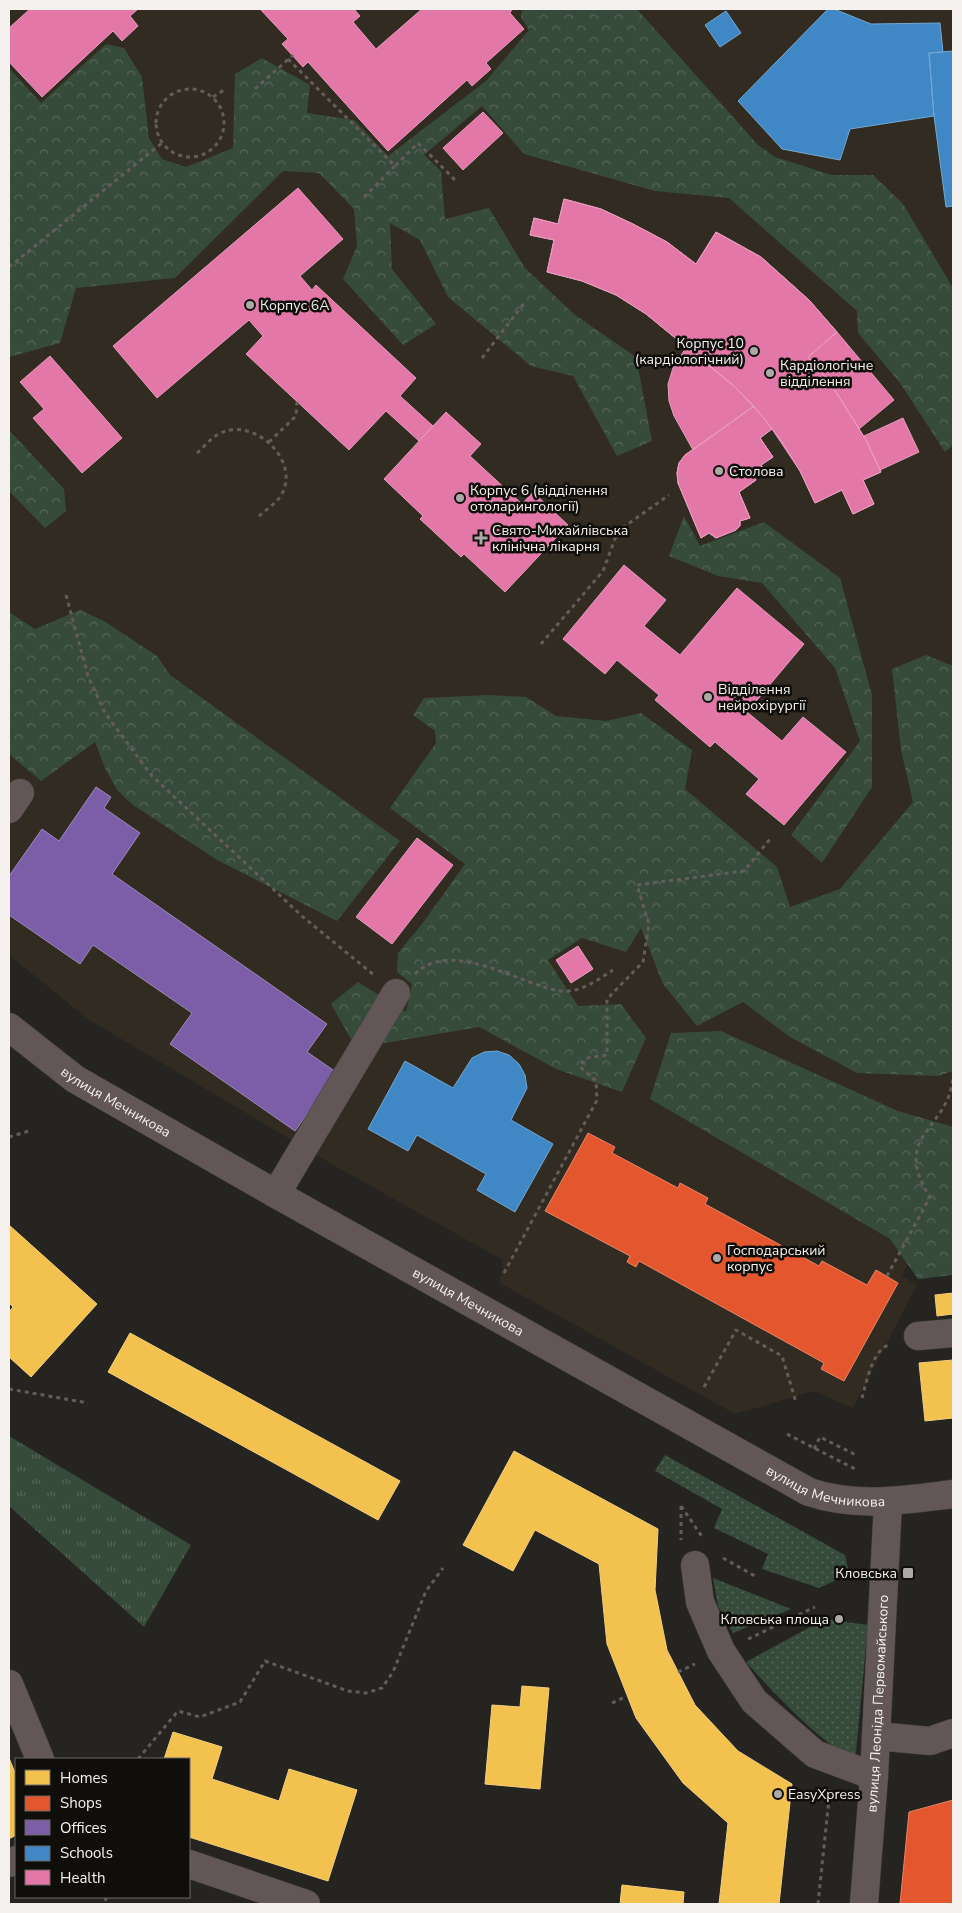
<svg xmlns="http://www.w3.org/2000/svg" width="962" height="1913" viewBox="0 0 962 1913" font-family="'Nunito Sans',sans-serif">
  <defs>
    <pattern id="grass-dots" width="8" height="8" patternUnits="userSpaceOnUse" patternTransform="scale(1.25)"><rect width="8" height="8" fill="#374b3b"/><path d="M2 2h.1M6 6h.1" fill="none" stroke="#556558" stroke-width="1.8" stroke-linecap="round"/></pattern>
    <pattern id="forest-crowns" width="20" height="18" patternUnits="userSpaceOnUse" patternTransform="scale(1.25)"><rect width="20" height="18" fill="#374b3b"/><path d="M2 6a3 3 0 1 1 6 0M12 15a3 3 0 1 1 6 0" fill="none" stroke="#556558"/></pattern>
    <pattern id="park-tufts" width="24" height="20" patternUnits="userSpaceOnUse" patternTransform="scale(1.25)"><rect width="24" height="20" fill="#374b3b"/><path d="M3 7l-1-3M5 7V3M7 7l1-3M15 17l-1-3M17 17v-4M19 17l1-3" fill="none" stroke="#556558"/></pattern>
  </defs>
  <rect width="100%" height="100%" fill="#262421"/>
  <path fill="#312b21" d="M9,9H953V1251L917,1245L902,1276L917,1285L853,1408L814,1391L735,1414L500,1283L503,1260L328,1162L88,1019L9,955Z"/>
  <path fill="url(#grass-dots)" d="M665,1455L845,1555L849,1574L819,1588L762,1569L768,1554L714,1528L722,1509L655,1471Z
    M713,1578L791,1609L733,1633L718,1606Z
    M825,1619L868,1625L855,1762C814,1735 779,1699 746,1662Z"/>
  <path fill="url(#forest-crowns)" d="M522,9H637L758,145L775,157L832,175H873L903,204L953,288V445L945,452L900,383L858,333L857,311L729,198L655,191L524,154L482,106L424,155L441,171L445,219L489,208L525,268L575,315L636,357L652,441L617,456L573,376L531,366L448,297L420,240L390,223L392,269L436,324L403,345L343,279L357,246L354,209L319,173L283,171L175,278L76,288L60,343L9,357V68L41,103L106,44L124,48L142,77L149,138L162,159L186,167L233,148L235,74L262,58L310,85L307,113L354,120L388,156L486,81L529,30L521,17Z
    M9,430L64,489L66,511L45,528L9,491Z
    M684,516L700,546L764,522L840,578L872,695V787L822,863L791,835L860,741L835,668L762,583L718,576L669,556Z
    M80,610L104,621L157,656L170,675L400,841L337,921L217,860L133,805L117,790L105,768L95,742L41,781L9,754V612L35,629Z
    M926,655L953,666V1071L938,1076L857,1073L790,1037L743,1002L697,1026L663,984L641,928L626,952L582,938L548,960L578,1006L621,1004L646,1038L622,1092L556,1069L479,1027L356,1048L331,1004L358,982L406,1012L412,984L397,972L398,953L422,924L465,864L390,808L436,743L435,731L413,715L424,698L488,695L526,697L556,716L606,721L641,713L692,750L685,789L777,867L790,907L840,889L913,802L901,750L892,669Z
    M721,1031L898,1111L953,1127V1275L918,1279L890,1239L650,1099L671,1033Z"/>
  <path fill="url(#park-tufts)" d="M9,1436L191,1545L144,1627L9,1506Z"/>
  <path fill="#f2c14e" stroke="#f3cf7e" d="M9,1225L97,1304L31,1377L9,1357V1312L13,1307L9,1303Z
    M953,1293V1314L937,1316L935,1295Z
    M130,1333L400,1481L378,1520L108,1372Z
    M953,1360V1418L925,1421L919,1363Z
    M514,1451L658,1529L655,1590L667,1650L695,1705L738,1751L792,1784L779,1904H719L728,1823L683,1783L636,1718L607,1644L599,1564L535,1530L513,1571L463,1545Z
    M522,1686L549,1688L540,1789L485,1784L492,1705L520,1707Z
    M173,1732L222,1747L212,1779L279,1801L289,1769L357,1790L328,1881L189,1837V1759H164Z
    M9,1758L16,1775V1835L9,1839Z
    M622,1885L684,1892L683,1904H620Z"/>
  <path fill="#e4572e" stroke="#e98568" d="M588,1133L615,1147L612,1153L678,1188L680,1183L708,1198L705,1204L819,1266L822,1261L867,1285L876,1270L898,1283L844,1381L821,1369L824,1363L639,1261L636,1267L627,1262L630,1256L545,1211Z
    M953,1800V1904H900L909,1812Z"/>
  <path fill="#7b5ea7" stroke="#9f8abc" d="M96,787L111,797L104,808L140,833L112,874L327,1024L307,1052L336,1072L295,1131L170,1044L192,1013L93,945L80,964L9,915V876L42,829L59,841Z"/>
  <path fill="#3f88c5" stroke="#75a8d1" d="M828,9H834L871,24L940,23L943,52L929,53L934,116L850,129L840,160L782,149L738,101Z
    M726,11L741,33L720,47L705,25Z
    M953,51V206L946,207L934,116L929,53Z
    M497,1051L509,1055L519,1064L525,1075L527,1088L511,1120L553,1144L515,1212L477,1190L486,1174L417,1135L408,1151L368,1129L405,1061L453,1088L472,1058L484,1052Z"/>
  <path fill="#e377a8" stroke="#e89cbd" d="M30,9H138L130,16L138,26L122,41L113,31L42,97L9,62V28Z
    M260,9H354L360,16L353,22L376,49L422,9H512L510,13L524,29L486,63L491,69L482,77L472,86L467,80L388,151L308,62L303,67L282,44L288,39Z
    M483,112L503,133L463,170L443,148Z
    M298,188L343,239L300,276L312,290L316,285L416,378L400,396L433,426L419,441L386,411L349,450L246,354L263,336L249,320L157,398L113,346Z
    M564,199L601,209L633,224L667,242L696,264L716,232L761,257L809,300L837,332L808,357L831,384L866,440L881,472L863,480L874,504L853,514L842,490L815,503L800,471L781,440L763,417L735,387L646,314L616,295L582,281L547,272L554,240L530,235L534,218L558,224Z
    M564,199L601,209L633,224L667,242L696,264L716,232L761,257L809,300L837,332L808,357L831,384L866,440L881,472L863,480L874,504L853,514L842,490L815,503L800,471L772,429L760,438L773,457L761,465L764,469L753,476L756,480L739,492L750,518L740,521V526L736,530L716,538L709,533L701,538L678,483L677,473L679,463L685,455L754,406L735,387L646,314L616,295L582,281L547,272L554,240L530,235L534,218L558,224Z
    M837,332L894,400L859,429L831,384L808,357Z
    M687,346L735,387L754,406L693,450L674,416L669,401L668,384L673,368Z
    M50,356L122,438L82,473L33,418L44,409L20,382Z
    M754,406L772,429L760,438L773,457L761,465L764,469L753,476L756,480L739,492L750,518L740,521V526L736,530L716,538L709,533L701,538L678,483L677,473L679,463L685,455Z
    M446,412L481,444L470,456L522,504L533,492L568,525L505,592L464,554L461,557L420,519L423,516L384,479Z
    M903,418L919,452L880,470L864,436Z
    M624,565L666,600L644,626L680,655L737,588L804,644L747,712L782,741L803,717L846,752L784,825L746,794L759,779L715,742L710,747L655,700L659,695L617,660L605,674L563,639Z
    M417,838L453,865L392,944L356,917Z
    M578,946L593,969L571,983L556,960Z"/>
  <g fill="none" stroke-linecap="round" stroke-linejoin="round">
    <defs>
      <g id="minor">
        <path d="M9,809L20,793"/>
        <path id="s1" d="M9,1027L75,1079L276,1194L809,1492C857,1508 904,1500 953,1494"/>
        <path d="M276,1194L396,993"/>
        <path d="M918,1336L953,1333"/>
        <path d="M695,1565L700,1602L721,1651L754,1701L815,1754L874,1776"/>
        <path d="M9,1684L40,1759"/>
        <path d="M876,1736L930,1741L953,1733"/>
        <path d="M9,1863L16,1860"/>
        <path d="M189,1864L306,1904"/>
        <path id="s2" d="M864,1904L874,1776L888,1502"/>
      </g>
    </defs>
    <use href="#minor" stroke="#42413f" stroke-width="29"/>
    <path stroke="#645c5c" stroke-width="3" stroke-dasharray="4 4" stroke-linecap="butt" d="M288,59L395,166L418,143L456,181
      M156 123a34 34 0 1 1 68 0a34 34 0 1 1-68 0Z
      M255,89L293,55
      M213,97L224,90
      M364,197L395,166
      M9,267L162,143
      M482,358L525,302
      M269,442L296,416L297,402
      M197,453C204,447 210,439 217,435C252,413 304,462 280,497C274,505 264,511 257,518
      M66,595L88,676L105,713L152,776L303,917L374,975
      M541,644L603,571L618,531L669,495
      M415,974C451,937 522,986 561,991C581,993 597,980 613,970
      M9,1137L29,1131
      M504,1273L597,1100L596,1081L580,1067L586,1058L607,1055V999L643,962L649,924L637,885L744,871L770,839
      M887,1276L930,1197C889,1133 951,1130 953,1075
      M704,1387L736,1330L782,1356L796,1402
      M9,1389L88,1403
      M862,1398C867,1381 872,1349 891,1344
      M787,1434L855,1469
      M814,1449L820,1437L856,1455
      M681,1506V1540
      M681,1506L703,1538
      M723,1558L755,1576
      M748,1639L815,1607
      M678,1672L695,1664
      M612,1703L627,1696
      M138,1759L178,1711L200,1717L240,1702L265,1661L348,1691L366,1693L382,1688L393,1672L426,1591L443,1568
      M105,1897L107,1904
      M818,1904L830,1789"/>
    <use href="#minor" stroke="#625656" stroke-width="28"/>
  </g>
  <g fill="#aca9a6" stroke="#0f0e0b" stroke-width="2">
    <circle cx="250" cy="305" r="5"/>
    <circle cx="754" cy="351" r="5"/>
    <circle cx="770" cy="373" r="5"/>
    <circle cx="719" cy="471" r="5"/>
    <circle cx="460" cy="498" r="5"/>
    <path d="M478.5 530.5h5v5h5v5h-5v5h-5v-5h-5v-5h5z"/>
    <circle cx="708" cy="697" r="5"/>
    <circle cx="717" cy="1258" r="5"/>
    <rect x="902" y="1567" width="12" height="12" rx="2.5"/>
    <circle cx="839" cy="1619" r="5"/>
    <circle cx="778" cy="1794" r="5"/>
  </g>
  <g text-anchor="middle" stroke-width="5" stroke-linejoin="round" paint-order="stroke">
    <g font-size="14" fill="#f4f1ee" stroke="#0f0e0b" text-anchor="start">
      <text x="260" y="310">Корпус 6А</text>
      <text x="744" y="348" text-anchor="end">Корпус 10<tspan x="744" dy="16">(кардіологічний)</tspan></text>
      <text x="780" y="370">Кардіологічне<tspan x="780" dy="16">відділення</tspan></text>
      <text x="729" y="476">Столова</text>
      <text x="470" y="495">Корпус 6 (відділення<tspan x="470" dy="16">отоларингології)</tspan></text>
      <text x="492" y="535">Свято-Михайлівська<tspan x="492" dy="16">клінічна лікарня</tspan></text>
      <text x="718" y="694">Відділення<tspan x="718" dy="16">нейрохірургії</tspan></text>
      <text x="727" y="1255">Господарський<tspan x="727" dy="16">корпус</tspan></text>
      <text x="897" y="1578" text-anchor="end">Кловська</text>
      <text x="829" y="1624" text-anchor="end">Кловська площа</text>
      <text x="788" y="1799">EasyXpress</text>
    </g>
    <g font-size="14" fill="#f4f1ee" stroke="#0f0e0b">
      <text dy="5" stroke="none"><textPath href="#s1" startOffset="131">вулиця Мечникова</textPath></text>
      <text dy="5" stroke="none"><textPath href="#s1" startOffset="536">вулиця Мечникова</textPath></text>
      <text dy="5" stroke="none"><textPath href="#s1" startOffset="941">вулиця Мечникова</textPath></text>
      <text dy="5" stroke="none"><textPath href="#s2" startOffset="201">вулиця Леоніда Первомайського</textPath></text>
    </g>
  </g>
  <rect width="962" height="1913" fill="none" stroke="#f4f1ee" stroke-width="20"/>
  <rect x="15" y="1758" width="175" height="140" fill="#0f0e0b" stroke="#6b6966"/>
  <rect x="25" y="1770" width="25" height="15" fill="#f2c14e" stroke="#6b6966"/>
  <text x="60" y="1783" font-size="15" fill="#f4f1ee">Homes</text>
  <rect x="25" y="1796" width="25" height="15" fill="#e4572e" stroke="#6b6966"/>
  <text x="60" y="1808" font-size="15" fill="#f4f1ee">Shops</text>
  <rect x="25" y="1820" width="25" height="15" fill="#7b5ea7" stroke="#6b6966"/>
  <text x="60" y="1833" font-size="15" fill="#f4f1ee">Offices</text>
  <rect x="25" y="1846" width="25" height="15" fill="#3f88c5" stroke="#6b6966"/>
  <text x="60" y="1858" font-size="15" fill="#f4f1ee">Schools</text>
  <rect x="25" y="1870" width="25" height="15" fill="#e377a8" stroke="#6b6966"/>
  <text x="60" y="1883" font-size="15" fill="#f4f1ee">Health</text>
</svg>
